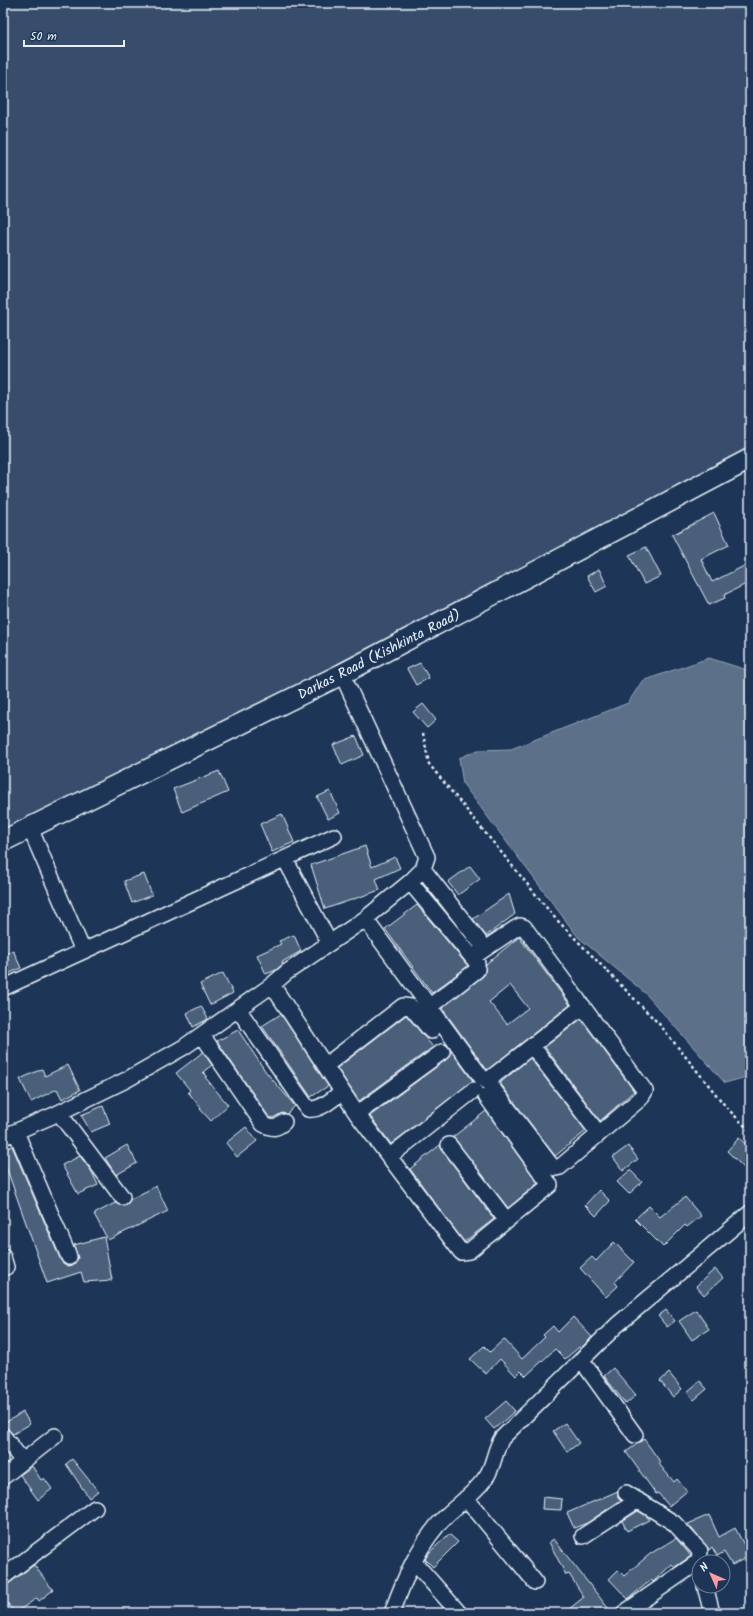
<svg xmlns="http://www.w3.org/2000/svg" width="753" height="1616" viewBox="0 0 753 1616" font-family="Kalam,sans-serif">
  <rect width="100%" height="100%" fill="#1d3557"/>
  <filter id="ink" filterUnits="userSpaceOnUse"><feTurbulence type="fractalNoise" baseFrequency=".025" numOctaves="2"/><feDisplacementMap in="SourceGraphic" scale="8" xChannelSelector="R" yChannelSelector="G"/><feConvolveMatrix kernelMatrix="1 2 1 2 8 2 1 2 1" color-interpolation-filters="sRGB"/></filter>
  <g filter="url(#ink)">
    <path fill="#374d6c" stroke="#909fb2" d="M3,3H750V454L3,834Z"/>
    <path fill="#5d7089" stroke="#95a4b5" d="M709,658L750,671V1076L725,1083L645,993L578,937L463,784L459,758L478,750L511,749L628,703L642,681Z"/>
    <path fill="#495e7a" stroke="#e8f1f8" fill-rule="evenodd" d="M714,513L729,545L701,559L712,582L750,563V582L724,595L725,598L709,605L672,535Z
      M646,547L661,576L644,584L629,555Z
      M599,569L607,586L596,592L587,576Z
      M420,663L429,678L416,685L407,669Z
      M423,704L436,720L427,728L413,712Z
      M356,736L364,755L342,765L333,745Z
      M219,771L228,792L182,812L173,789Z
      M330,791L340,813L328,819L317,797Z
      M282,814L294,842L272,852L260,824Z
      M365,846L372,867L395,857L400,868L376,879L380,890L325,909L311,865Z
      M470,866L480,879L458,895L448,882Z
      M144,874L152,895L132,903L124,881Z
      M509,894L515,914L486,936L473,919Z
      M417,905L468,966L432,993L385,929Z
      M294,935L301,951L282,962L283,964L276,970L266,974L257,955L281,944L279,941Z
      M519,937L570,1005L487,1070L442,1008L482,977L485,974L486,964ZM510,985L528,1008L507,1024L489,1002Z
      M13,950L21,968L3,976V955Z
      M223,973L233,993L210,1005L200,984Z
      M201,1006L208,1019L193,1027L187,1013Z
      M281,1014L328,1086L311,1097L262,1026Z
      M406,1015L433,1047L359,1101L337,1068Z
      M581,1019L634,1091L600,1121L545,1047Z
      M238,1030L266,1072L295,1106L287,1114L282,1113L273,1118L269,1117L217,1041Z
      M451,1051L473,1081L391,1144L370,1116L447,1059Z
      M203,1052L212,1065L203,1072L207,1076L205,1077L228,1105L211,1121L200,1109L201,1108L188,1092L190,1090L176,1073Z
      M530,1058L586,1131L555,1156L500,1083Z
      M68,1065L80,1090L62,1099L57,1089L31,1102L20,1079L42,1069L45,1076Z
      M103,1106L110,1124L91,1132L81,1115Z
      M486,1111L538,1183L508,1208L453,1137Z
      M246,1127L257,1141L237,1157L226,1143Z
      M739,1138L750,1148V1174L727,1151Z
      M127,1145L137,1163L116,1175L105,1158Z
      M440,1145L442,1150L494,1219L464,1242L410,1169Z
      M12,1146L61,1261L68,1266L73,1265L78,1258L74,1245L104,1237L112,1280L84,1282L81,1272L47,1283L3,1158V1150Z
      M628,1146L638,1159L623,1171L613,1157Z
      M80,1156L92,1172L98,1185L78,1194L62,1165Z
      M630,1170L642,1182L629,1194L617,1182Z
      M156,1186L168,1211L108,1240L94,1214L115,1203L123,1206L127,1204L131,1199Z
      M599,1190L610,1201L596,1216L585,1205Z
      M685,1197L701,1216L687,1227L685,1225L663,1247L635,1219L649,1206L660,1217Z
      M614,1242L634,1262L615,1282L618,1286L606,1297L580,1268L592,1257L596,1261Z
      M715,1269L723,1278L704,1295L696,1286Z
      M666,1310L675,1321L667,1327L658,1316Z
      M696,1310L709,1329L692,1340L679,1321Z
      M573,1317L592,1337L580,1349L579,1347L565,1359L555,1349L526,1376L521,1371L516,1376L500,1359L486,1374L470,1359L484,1346L490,1352L504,1339L522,1359L545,1337L543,1335L553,1326L558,1332Z
      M613,1368L636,1395L626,1404L604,1376Z
      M669,1373L682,1389L673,1397L660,1381Z
      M700,1381L707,1389L694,1400L687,1392Z
      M506,1401L515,1411L494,1429L485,1419Z
      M23,1412L30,1424L13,1434L7,1428L3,1427V1424Z
      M565,1423L579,1443L567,1452L553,1431Z
      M644,1439L661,1463L659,1464L674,1482L677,1479L687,1491L669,1506L658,1493L656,1494L626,1452Z
      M72,1459L98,1491L89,1498L66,1464Z
      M32,1466L41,1480L44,1478L52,1489L38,1500L20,1475Z
      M618,1491V1497L621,1500L587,1523L574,1528L567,1513Z
      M543,1497L562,1499L561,1510L542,1509Z
      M638,1511L647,1516L649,1520L627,1531L622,1521Z
      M709,1515L719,1537L735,1528L750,1556L732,1565L724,1552L717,1556L712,1547L709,1550L688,1524Z
      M449,1534L458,1542L433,1567L425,1559L429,1553Z
      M676,1538L691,1556L675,1567L672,1564L653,1582L651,1580L628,1599L609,1579L618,1570L624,1576L650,1554Z
      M554,1539L563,1551L612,1613H564L584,1597L569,1574L566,1575L549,1542Z
      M34,1565L53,1590L39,1601L37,1598L15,1613L3,1598V1586L8,1584Z"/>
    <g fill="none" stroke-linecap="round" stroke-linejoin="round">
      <defs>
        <path id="minor" d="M30,828L83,951
          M285,859L329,942
          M423,869L479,941
          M410,882L477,963V970L429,1007
          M365,919L482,1078L487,1081L583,1006
          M473,957L516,928L520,926L524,927L645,1091L640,1099L560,1167L556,1168L551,1165L487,1081
          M272,985L357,1114L461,1252L469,1251L550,1185L486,1096
          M3,988L334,836
          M238,1009L308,1109C321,1111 333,1098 342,1092
          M202,1035L263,1124C272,1129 276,1129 284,1122
          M533,1047L599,1134
          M325,1066L403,1006L411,1007L431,1031
          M59,1113L122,1197
          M357,1114L442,1052
          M16,1132L69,1257
          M3,1137L52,1116L126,1080L184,1047L272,985L287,972L365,919L410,882L423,869L427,857L342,674
          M449,1145L507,1221
          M389,1157L474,1090
          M3,1257L6,1267
          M582,1361L635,1435
          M3,1436L22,1460
          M3,1477L55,1436
          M626,1493L674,1523L700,1551L699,1565
          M466,1498L535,1582
          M583,1536L638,1500
          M414,1562L459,1613
          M3,1577L95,1508
          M705,1586L712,1613
          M392,1613C404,1579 420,1541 447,1515C460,1503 476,1492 486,1477C494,1466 494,1451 502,1438L617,1325L750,1213
          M624,1613L698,1562"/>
        <path id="major" d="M3,841L342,674L750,459"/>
      </defs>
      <use href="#minor" stroke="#e8f1f8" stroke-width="18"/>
      <use href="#major" stroke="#e8f1f8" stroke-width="23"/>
      <path stroke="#e8f1f8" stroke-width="2.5" stroke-dasharray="3 3" stroke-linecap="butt" d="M423,733L429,764L555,918L660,1025L727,1108L750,1131"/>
      <use href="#minor" stroke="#1d3557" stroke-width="15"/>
      <use href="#major" stroke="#1d3557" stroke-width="20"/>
    </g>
  </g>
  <g text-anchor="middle" stroke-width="3" stroke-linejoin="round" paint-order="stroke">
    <g font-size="14" fill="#e8f1f8" stroke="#1d3557">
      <text transform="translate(379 654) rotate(-27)" y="5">Darkas Road (Kishkinta Road)</text>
    </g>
  </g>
  <rect width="753" height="1616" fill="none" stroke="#1d3557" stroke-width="16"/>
  <rect x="8" y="8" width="737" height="1600" fill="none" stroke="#e8f1f8" stroke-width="1.5" filter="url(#ink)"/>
  <g transform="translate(711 1574) rotate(315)"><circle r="19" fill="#1d3557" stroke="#6e8097"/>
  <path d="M0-3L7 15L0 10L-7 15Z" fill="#ff9aa2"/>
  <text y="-6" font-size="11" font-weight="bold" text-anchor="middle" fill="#e8f1f8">N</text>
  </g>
  <path d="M24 40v6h100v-6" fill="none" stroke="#e8f1f8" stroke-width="2"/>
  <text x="30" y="40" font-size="12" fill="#e8f1f8" stroke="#1d3557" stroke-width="3" paint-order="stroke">50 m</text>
</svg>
